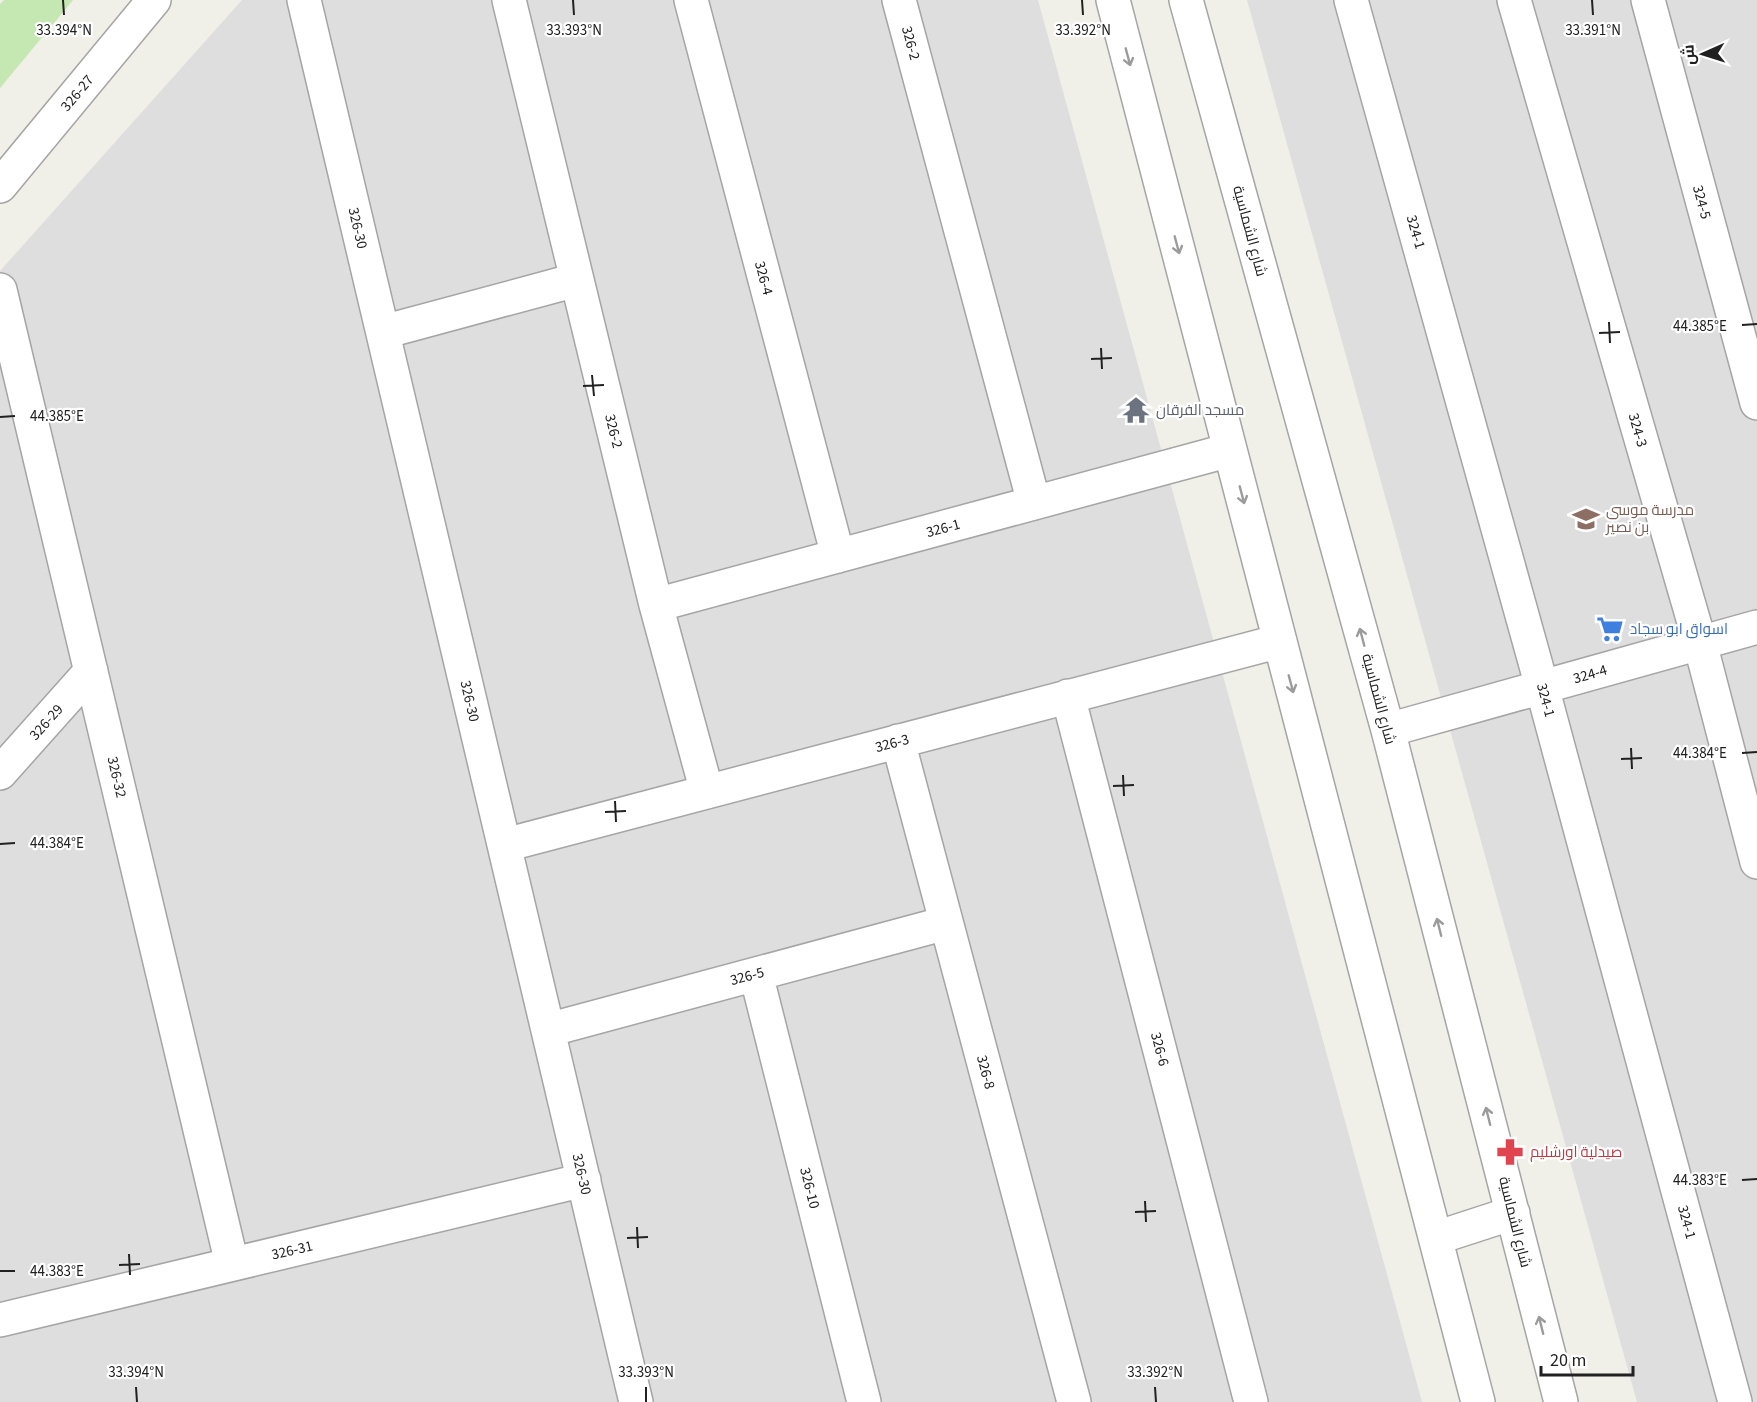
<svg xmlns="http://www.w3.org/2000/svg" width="1757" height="1402" viewBox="0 0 1757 1402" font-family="'Source Sans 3',Cairo,sans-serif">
  <rect width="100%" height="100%" fill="#f0efe8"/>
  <path fill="#dfdede" d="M242,0H1038L1422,1402H0V271Z
    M1247,0H1757V1402H1637Z"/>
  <path fill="#c5e7b2" d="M4,0H73L0,88V4Z"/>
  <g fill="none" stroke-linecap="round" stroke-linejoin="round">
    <defs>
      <path id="minor" d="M304,0L636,1402
        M509,0L656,605L707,792
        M691,0L838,556
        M899,0L1034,503
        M1113,0L1478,1402
        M1186,0L1388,730L1561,1402
        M1351,0L1542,687L1735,1402
        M1514,0L1700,643L1757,862
        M1648,0L1757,403
        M0,186L154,0
        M0,290L232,1264
        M383,332L576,280
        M656,605L1230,450
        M1068,696L1251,1402
        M1388,730L1757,627
        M898,741L1074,1402
        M0,773L91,671
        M505,845L1280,641
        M756,974L864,1402
        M548,1030L946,923
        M1436,1238L1513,1213
        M0,1320L584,1180"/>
    </defs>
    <use href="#minor" stroke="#a5a5a5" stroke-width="36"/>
    <use href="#minor" stroke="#fff" stroke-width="33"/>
  </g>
  <defs><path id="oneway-shaft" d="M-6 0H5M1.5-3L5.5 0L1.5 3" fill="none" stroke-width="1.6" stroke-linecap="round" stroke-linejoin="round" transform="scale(1.5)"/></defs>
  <g stroke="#9b9b9b">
    <use href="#oneway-shaft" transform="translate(1128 57) rotate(75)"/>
    <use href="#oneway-shaft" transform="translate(1177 245) rotate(75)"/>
    <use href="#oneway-shaft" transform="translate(1242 495) rotate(75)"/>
    <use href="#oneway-shaft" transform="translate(1362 637) rotate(-105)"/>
    <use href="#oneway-shaft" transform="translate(1291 684) rotate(75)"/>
    <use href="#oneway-shaft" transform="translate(1439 927) rotate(-104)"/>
    <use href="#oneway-shaft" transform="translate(1488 1116) rotate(-104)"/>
    <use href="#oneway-shaft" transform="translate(1541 1325) rotate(-104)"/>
  </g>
  <path fill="none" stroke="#212121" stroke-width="2" d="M63,0L64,15M573,0L574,15M1082,0L1083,15M1592,0L1593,15M1609,322L1610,343M1742,325L1757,324M1599,333L1620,332M1101,348L1102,369M1091,359L1112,358M592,375L594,396M583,386L604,385M0,417L15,416M1631,748L1632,769M1742,753L1757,752M1621,759L1642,758M1123,775L1124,796M1113,786L1134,785M615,801L616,822M605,812L626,811M0,844L15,843M1742,1180L1757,1179M1145,1201L1146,1222M1135,1212L1156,1211M637,1227L638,1248M627,1238L648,1237M129,1254L130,1275M119,1265L140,1264M0,1271H15M136,1387L137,1402M646,1387V1402M1155,1387L1156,1402"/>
  <defs>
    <symbol id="temple-bare" viewBox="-9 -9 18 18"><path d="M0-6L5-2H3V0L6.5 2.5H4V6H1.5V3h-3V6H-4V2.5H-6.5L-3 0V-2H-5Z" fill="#6b7280" stroke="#fff" stroke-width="2.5" paint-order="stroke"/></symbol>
    <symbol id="school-bare" viewBox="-9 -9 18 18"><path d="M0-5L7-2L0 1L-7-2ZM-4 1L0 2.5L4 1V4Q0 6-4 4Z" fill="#8d6e63" stroke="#fff" stroke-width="2.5" paint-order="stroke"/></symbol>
    <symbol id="supermarket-bare" viewBox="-9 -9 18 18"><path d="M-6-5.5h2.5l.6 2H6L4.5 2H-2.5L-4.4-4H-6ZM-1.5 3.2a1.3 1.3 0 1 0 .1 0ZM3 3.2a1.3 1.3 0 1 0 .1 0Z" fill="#3f7fe0" stroke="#fff" stroke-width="2.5" paint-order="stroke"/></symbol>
    <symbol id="pharmacy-bare" viewBox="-9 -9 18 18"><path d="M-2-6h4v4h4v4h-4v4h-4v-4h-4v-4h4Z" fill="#e0444e" stroke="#fff" stroke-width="2.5" paint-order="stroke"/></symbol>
  </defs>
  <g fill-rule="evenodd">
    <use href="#temple-bare" x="1117" y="391" width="38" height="38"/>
    <use href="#school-bare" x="1567" y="500" width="38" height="38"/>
    <use href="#supermarket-bare" x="1591" y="610" width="38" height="38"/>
    <use href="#pharmacy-bare" x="1491" y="1133" width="38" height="38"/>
  </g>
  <g text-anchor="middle" stroke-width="4.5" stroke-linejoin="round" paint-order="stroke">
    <g font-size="15" fill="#212121" stroke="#fff">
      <text transform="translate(911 43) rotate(75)" y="5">326-2</text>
      <text transform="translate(77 93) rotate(-50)" y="5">326-27</text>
      <text transform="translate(1702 202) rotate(75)" y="5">324-5</text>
      <text transform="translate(358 228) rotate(77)" y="5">326-30</text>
      <text transform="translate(1250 231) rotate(75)" y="5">شارع الشماسية</text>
      <text transform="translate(1416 232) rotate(74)" y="5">324-1</text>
      <text transform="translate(764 278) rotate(75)" y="5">326-4</text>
      <text transform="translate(1638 430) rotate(74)" y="5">324-3</text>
      <text transform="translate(614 431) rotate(76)" y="5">326-2</text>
      <text transform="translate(943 528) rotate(-15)" y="5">326-1</text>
      <text transform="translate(1590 674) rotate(-16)" y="5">324-4</text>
      <text transform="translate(1379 699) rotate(75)" y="5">شارع الشماسية</text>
      <text transform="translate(1546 700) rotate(75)" y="5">324-1</text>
      <text transform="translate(470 701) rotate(77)" y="5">326-30</text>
      <text transform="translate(46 722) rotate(-48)" y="5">326-29</text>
      <text transform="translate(892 743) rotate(-15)" y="5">326-3</text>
      <text transform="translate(117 777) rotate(77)" y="5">326-32</text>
      <text transform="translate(747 976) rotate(-15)" y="5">326-5</text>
      <text transform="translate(1160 1049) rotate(75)" y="5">326-6</text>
      <text transform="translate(986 1072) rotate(75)" y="5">326-8</text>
      <text transform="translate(582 1174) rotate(77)" y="5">326-30</text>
      <text transform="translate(810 1188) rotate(76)" y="5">326-10</text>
      <text transform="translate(1515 1222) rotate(76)" y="5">شارع الشماسية</text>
      <text transform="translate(1687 1222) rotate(75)" y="5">324-1</text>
      <text transform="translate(292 1250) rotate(-13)" y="5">326-31</text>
    </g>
    <g font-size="15" fill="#5b616d" stroke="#fff" text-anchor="start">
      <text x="1156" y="415">مسجد الفرقان</text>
    </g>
    <g font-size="15" fill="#785e54" stroke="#fff" text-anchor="start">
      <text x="1606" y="515">مدرسة موسى<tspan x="1606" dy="17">بن نصير</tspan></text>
    </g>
    <g font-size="15" fill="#366cbe" stroke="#fff" text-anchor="start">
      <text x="1630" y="634">اسواق ابو سجاد</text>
    </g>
    <g font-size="15" fill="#be3a42" stroke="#fff" text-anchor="start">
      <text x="1530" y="1157">صيدلية اورشليم</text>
    </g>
  </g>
  <g font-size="15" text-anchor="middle" fill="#212121" stroke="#fff" stroke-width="4.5" stroke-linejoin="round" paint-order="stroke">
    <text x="64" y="35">33.394°N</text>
    <text x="574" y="35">33.393°N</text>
    <text x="1083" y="35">33.392°N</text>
    <text x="1593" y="35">33.391°N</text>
    <text x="1700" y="331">44.385°E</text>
    <text x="57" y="421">44.385°E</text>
    <text x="1700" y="758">44.384°E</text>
    <text x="57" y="848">44.384°E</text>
    <text x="1700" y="1185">44.383°E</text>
    <text x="57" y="1276">44.383°E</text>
    <text x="136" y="1377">33.394°N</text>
    <text x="646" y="1377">33.393°N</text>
    <text x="1155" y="1377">33.392°N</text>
  </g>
  <g transform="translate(1703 54) rotate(267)" stroke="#ffffff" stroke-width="4.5" paint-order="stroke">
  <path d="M0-4.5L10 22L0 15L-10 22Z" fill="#212121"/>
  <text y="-9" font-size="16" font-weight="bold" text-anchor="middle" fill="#212121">ش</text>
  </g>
  <path d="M1541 1366v9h92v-9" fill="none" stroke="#212121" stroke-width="3"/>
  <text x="1550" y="1366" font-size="18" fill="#212121" stroke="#ffffff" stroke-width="4.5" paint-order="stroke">20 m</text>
</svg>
